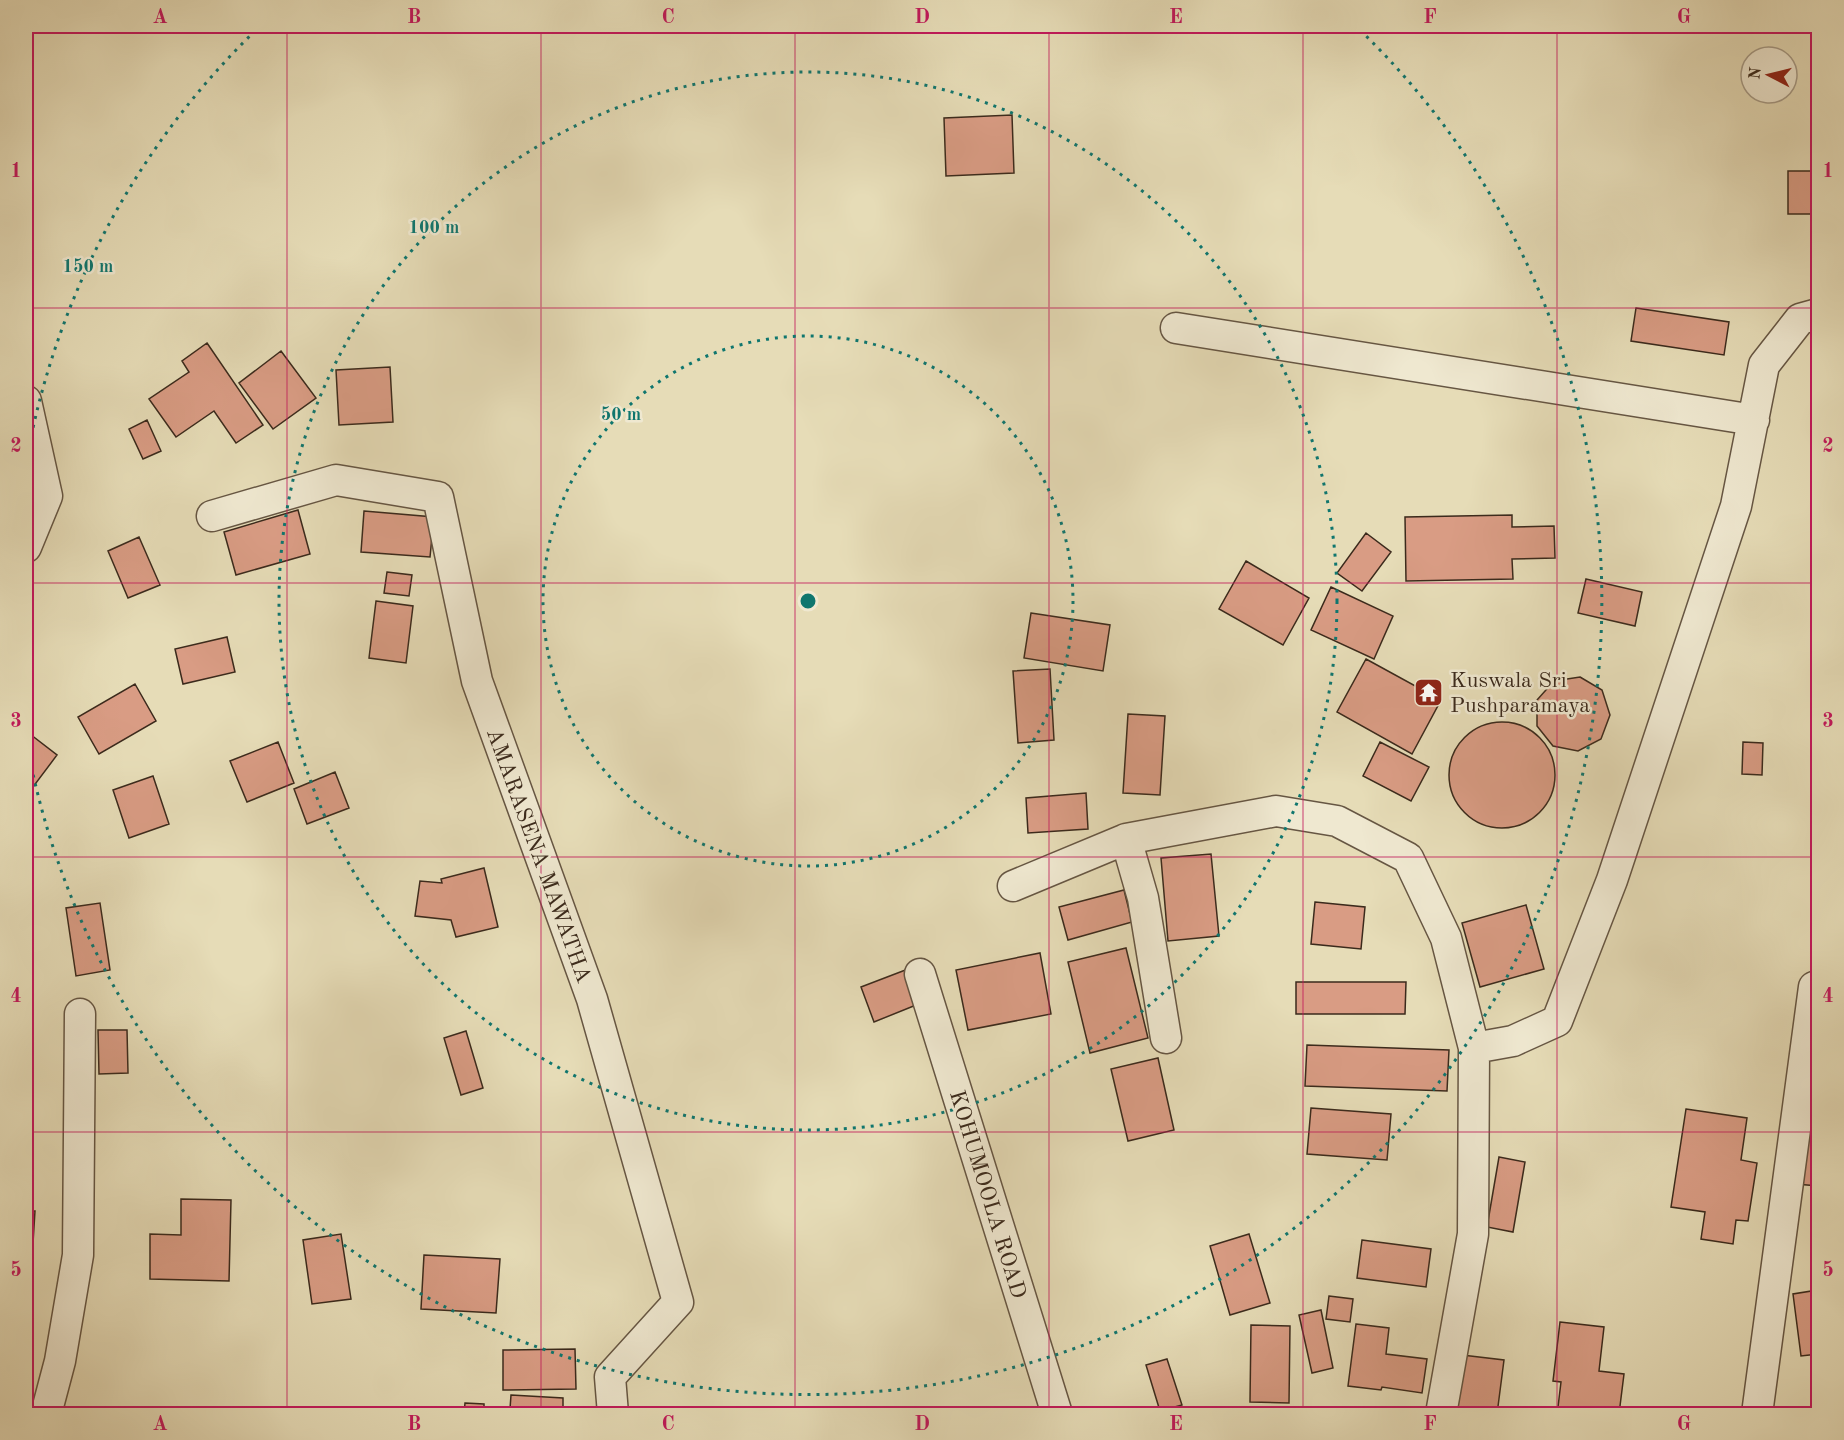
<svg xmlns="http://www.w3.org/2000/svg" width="1844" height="1440" viewBox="0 0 1844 1440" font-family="'Old Standard TT',serif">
  <rect width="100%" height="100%" fill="#e6dcb7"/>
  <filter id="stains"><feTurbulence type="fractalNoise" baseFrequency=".00333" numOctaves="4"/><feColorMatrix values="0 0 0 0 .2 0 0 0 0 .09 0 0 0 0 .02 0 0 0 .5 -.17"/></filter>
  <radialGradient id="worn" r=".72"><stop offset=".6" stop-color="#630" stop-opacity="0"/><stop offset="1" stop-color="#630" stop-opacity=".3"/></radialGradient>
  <path fill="#d99c84" stroke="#3b2a1c" stroke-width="1.5" d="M1012,115L1014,173L946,176L944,118Z
    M1788,171H1818V233H1816L1815,214H1788Z
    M1636,308L1729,322L1724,355L1631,341Z
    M207,343L263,425L236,443L214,411L176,437L149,399L189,372L182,361Z
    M281,351L316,398L273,429L239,383Z
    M390,367L393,422L339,425L336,370Z
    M147,420L161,451L143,459L129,429Z
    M298,510L310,554L236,575L224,532Z
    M364,511L434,517L430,557L361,552Z
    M1512,515V527L1554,526L1555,558L1512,559L1513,579L1406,581L1405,517Z
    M1366,533L1391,552L1362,591L1337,573Z
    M139,537L160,585L128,598L108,551Z
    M1246,561L1309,598L1283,645L1219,609Z
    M387,572L412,575L409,596L384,593Z
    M1586,579L1642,592L1635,626L1578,613Z
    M1331,587L1393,616L1374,659L1311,630Z
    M376,601L413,606L406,663L369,658Z
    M1031,613L1110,625L1103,671L1024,658Z
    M227,637L235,672L183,684L175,649Z
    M1366,659L1441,700L1412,754L1337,712Z
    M1050,669L1054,740L1018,743L1013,671Z
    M1580,677L1602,690L1610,715L1601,739L1578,751L1553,746L1537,726V700L1554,681Z
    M135,684L156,721L99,754L78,717Z
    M1128,714L1165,716L1160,795L1123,793Z
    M1449 775a53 53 0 1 1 106 0a53 53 0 1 1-106 0Z
    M26,731L57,755L33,787L26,781Z
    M278,742L294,783L247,802L230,761Z
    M1380,742L1429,767L1411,801L1363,776Z
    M1743,742L1763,743L1762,775L1742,774Z
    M335,772L349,808L307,824L294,789Z
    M153,776L169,824L129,838L113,790Z
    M1086,793L1088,829L1028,833L1026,798Z
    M1211,854L1219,936L1168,941L1161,858Z
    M484,868L498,927L456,937L451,920L415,916L420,881L442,883L441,879Z
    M1124,890L1132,922L1068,940L1059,907Z
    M1315,902L1365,907L1361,949L1311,944Z
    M100,903L110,970L76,976L66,908Z
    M1526,905L1544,969L1480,987L1462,923Z
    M1126,948L1148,1038L1090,1053L1068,962Z
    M1040,953L1051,1014L968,1030L956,970Z
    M908,969L921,1003L874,1022L861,987Z
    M1296,982H1406L1405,1014H1296Z
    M98,1030H127L128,1073L99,1074Z
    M466,1031L483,1088L461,1095L444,1038Z
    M30,1045L33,1094L26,1095V1046Z
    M1307,1045L1449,1050L1447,1091L1305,1086Z
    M1158,1058L1174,1130L1128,1141L1111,1069Z
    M1311,1108L1391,1114L1387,1160L1307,1154Z
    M1686,1109L1747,1118L1741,1160L1757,1163L1748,1221L1736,1220L1733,1244L1701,1239L1705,1212L1671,1207Z
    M1799,1138L1818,1139V1186L1796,1184Z
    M1499,1157L1525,1162L1513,1232L1487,1227Z
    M181,1199L231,1200L229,1281L150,1279V1234L181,1235Z
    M26,1211H35L30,1291H26Z
    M341,1234L351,1299L312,1304L303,1240Z
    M1249,1234L1270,1303L1230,1315L1210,1246Z
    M1362,1240L1431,1249L1426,1287L1357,1278Z
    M424,1255L500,1259L496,1313L421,1309Z
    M1818,1290V1354L1801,1356L1793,1294Z
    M1329,1296L1353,1299L1350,1322L1326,1319Z
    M1321,1310L1333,1368L1312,1373L1299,1315Z
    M1560,1322L1604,1327L1599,1371L1624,1374L1619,1414L1558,1407L1561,1382L1553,1381Z
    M1356,1324L1389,1328L1386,1354L1427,1359L1422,1393L1382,1387L1381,1390L1348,1386Z
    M1251,1325L1290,1326L1289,1403L1250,1402Z
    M575,1349L576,1389L503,1390V1350Z
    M1462,1355L1504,1360L1497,1414H1455Z
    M1167,1359L1182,1405L1160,1411L1146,1365Z
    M511,1395L563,1398V1412L566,1413L565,1414H504V1409H510Z
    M465,1403L484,1404V1414H464Z"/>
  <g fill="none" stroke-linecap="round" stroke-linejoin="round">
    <defs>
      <path id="minor" d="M1176,328L1754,420
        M26,401L47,496L26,547
        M212,516L336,480L438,497L477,681L592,999L678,1302L610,1377L613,1414
        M1126,839L1143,898L1166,1038
        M1013,886L1126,839L1276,811L1337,821L1408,858L1446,938L1474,1048L1473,1234L1441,1414
        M920,974L1057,1414
        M1474,1048L1513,1041L1557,1021L1612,880L1736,506L1764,365L1800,319L1818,314
        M46,1414L60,1361L78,1255L80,1014
        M1757,1414L1814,987"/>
    </defs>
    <use href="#minor" stroke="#665643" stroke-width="33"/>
    <use href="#minor" stroke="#efe8d0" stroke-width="30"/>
  </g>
  <path fill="none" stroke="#c2185b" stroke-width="1.5" stroke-opacity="0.55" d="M287,26V1414M541,26V1414M795,26V1414M1049,26V1414M1303,26V1414M1557,26V1414M26,308H1818M26,583H1818M26,857H1818M26,1132H1818"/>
  <g fill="none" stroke="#0f766e" stroke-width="3" stroke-dasharray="3 6">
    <circle cx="808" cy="601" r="265"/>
    <circle cx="808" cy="601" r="529"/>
    <path d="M26 463A794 794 0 0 1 256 30M1360 30A794 794 0 1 1 26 739"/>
  </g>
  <defs>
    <symbol id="temple-square" viewBox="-11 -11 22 22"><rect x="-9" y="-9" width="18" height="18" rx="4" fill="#8f2418" stroke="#efe8d0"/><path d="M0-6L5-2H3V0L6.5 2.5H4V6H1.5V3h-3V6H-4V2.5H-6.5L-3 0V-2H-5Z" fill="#fff"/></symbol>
  </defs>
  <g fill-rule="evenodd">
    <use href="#temple-square" x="1412" y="676" width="33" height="33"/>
  </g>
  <g text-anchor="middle" stroke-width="5" stroke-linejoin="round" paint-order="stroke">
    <g font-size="22" fill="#3b2a1c" stroke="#efe8d0" text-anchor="start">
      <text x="1450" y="687">Kuswala Sri<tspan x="1450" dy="25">Pushparamaya</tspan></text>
    </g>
    <g font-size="22" fill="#3b2a1c" stroke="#efe8d0">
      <text transform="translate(540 855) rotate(70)" y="8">AMARASENA MAWATHA</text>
      <text transform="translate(989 1194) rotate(73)" y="8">KOHUMOOLA ROAD</text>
    </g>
  </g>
  <circle cx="808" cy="601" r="9" fill="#0f766e" stroke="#efe8d0" stroke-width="3"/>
  <g font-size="18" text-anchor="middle" font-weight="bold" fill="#0f766e" stroke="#efe8d0" stroke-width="5" stroke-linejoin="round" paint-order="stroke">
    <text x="434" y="233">100 m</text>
    <text x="88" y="272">150 m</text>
    <text x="621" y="420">50 m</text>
  </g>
  <rect width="1844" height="1440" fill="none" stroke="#e6dcb7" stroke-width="66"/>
  <g transform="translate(1769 75) rotate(277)"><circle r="28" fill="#efe8d0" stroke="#a79c88" stroke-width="1.5"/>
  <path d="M0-4.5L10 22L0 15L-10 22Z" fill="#8f2418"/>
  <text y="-9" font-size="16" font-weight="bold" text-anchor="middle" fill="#3b2a1c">N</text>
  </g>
  <rect x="33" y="33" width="1778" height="1374" fill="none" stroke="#c2185b" stroke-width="2"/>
  <g font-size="20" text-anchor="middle" font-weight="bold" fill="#c2185b">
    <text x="160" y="23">A</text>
    <text x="414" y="23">B</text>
    <text x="668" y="23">C</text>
    <text x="922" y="23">D</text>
    <text x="1176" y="23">E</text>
    <text x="1430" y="23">F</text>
    <text x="1684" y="23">G</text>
    <text x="16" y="177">1</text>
    <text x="1828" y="177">1</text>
    <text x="16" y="452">2</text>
    <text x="1828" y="452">2</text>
    <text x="16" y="727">3</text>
    <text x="1828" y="727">3</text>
    <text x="16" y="1002">4</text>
    <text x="1828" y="1002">4</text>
    <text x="16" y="1276">5</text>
    <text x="1828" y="1276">5</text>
    <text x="160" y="1430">A</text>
    <text x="414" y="1430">B</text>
    <text x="668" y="1430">C</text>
    <text x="922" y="1430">D</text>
    <text x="1176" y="1430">E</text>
    <text x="1430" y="1430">F</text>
    <text x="1684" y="1430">G</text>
  </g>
  <rect width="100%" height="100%" filter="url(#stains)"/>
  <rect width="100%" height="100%" fill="url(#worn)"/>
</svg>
